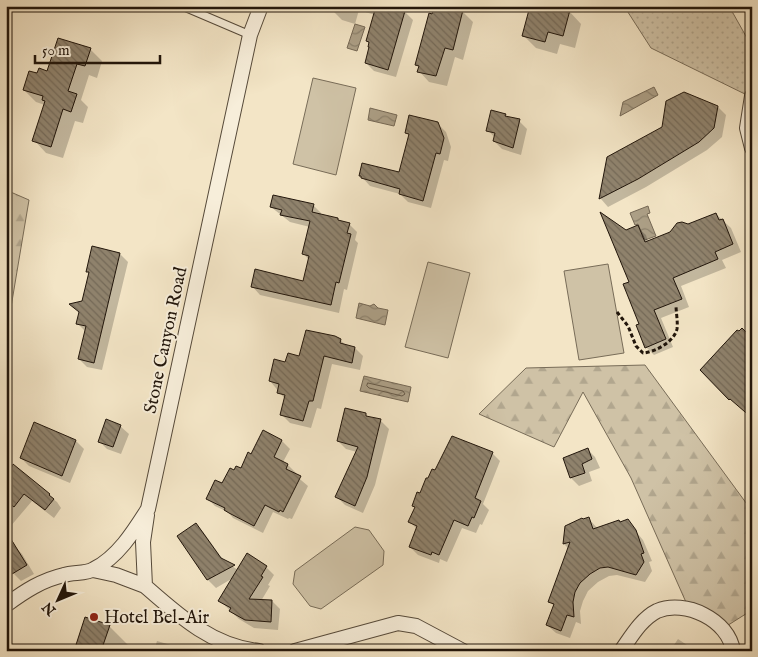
<svg xmlns="http://www.w3.org/2000/svg" width="758" height="657" viewBox="0 0 758 657" font-family="'IM FELL English',serif">
  <defs>
    <pattern id="forest-firs" width="22" height="20" patternUnits="userSpaceOnUse" patternTransform="scale(1.25)"><rect width="22" height="20" fill="#cfc2a6"/><path d="M5 1l3.5 6h-7zM16 11l3.5 6h-7z" fill="#b1a68e"/></pattern>
    <pattern id="park-dots" width="8" height="8" patternUnits="userSpaceOnUse" patternTransform="scale(1.25)"><rect width="8" height="8" fill="#cfc2a6"/><path d="M2 2h.1M6 6h.1" fill="none" stroke="#b1a68e" stroke-width="1.8" stroke-linecap="round"/></pattern>
    <pattern id="water-waves" width="16" height="10" patternUnits="userSpaceOnUse" patternTransform="scale(1.25)"><rect width="16" height="10" fill="#ac9f86"/><path d="M0 5q4-4 8 0t8 0" fill="none" stroke="#8c816c"/></pattern>
    <pattern id="building-back-hatch" width="6" height="6" patternUnits="userSpaceOnUse" patternTransform="scale(1.25)"><rect width="6" height="6" fill="#8f826c"/><path d="M-1 5l2 2M0 0l6 6M5-1l2 2" fill="none" stroke="#746957"/></pattern>
  </defs>
  <rect width="100%" height="100%" fill="#f3e5c6"/>
  <filter id="stains"><feTurbulence type="fractalNoise" baseFrequency=".004" numOctaves="4"/><feColorMatrix values="0 0 0 0 .2 0 0 0 0 .09 0 0 0 0 .02 0 0 0 .5 -.17"/></filter>
  <radialGradient id="worn" r=".72"><stop offset=".6" stop-color="#630" stop-opacity="0"/><stop offset="1" stop-color="#630" stop-opacity=".3"/></radialGradient>
  <path fill="#cfc2a6" stroke="#786c58" d="M313,78L356,88L336,175L293,164Z
    M428,262L470,273L448,358L405,347Z
    M608,264L624,353L579,360L564,271Z
    M355,527L369,530L384,551L383,565L321,609L310,606L293,584L295,571Z"/>
  <path fill="url(#forest-firs)" stroke="#786c58" d="M6,190L29,200L6,337Z
    M645,365L752,511V610L722,629L689,609L631,478L583,392L554,447L479,414L526,368Z"/>
  <path fill="url(#park-dots)" stroke="#786c58" d="M624,6H729L752,47L751,97L651,48Z"/>
  <path fill="url(#water-waves)" stroke="#756855" d="M355,24L365,27L357,51L347,48Z
    M654,87L658,95L620,116L623,102Z
    M370,108L397,115L394,126L368,120Z
    M648,206L650,213L647,214L656,236L645,240L638,224L635,225L630,213Z
    M359,303L370,306L374,304L378,308L388,310L385,325L356,318Z
    M364,376L411,387L408,402L360,391Z"/>
  <path fill="#0003" d="M336,6H405L404,11L413,20L396,77L374,71L366,63L370,44L367,41L375,15L359,10L355,24L342,20L334,12Z
    M462,11L473,22L463,60L455,57L447,86L429,82L419,71L420,68L417,65Z
    M569,11L581,24L575,48L560,44L557,54L536,48L524,36Z
    M90,49L102,61L97,78L89,75L81,100L88,107L83,123L75,121L63,158L46,153L34,140L45,105L36,102L24,90L38,75L48,72Z
    M718,107L726,115L722,137L707,150L646,187L608,207L601,199L608,158Z
    M505,115L509,118L519,121L527,129L521,155L502,149L494,141L495,138L488,130Z
    M437,123L446,132L451,147L448,161L444,160L431,208L408,202L400,194L370,186L360,175L400,174L410,136L406,133Z
    M313,205L321,213V215L349,224L357,232L355,240L358,243L347,290L344,289L339,313L260,295L252,286L304,282L309,260L304,254L310,227L290,222L271,207Z
    M716,214L731,228L741,252L722,260L726,268L681,286L689,307L661,318L673,347L654,355L646,347L630,283L626,231L637,227L646,235L648,242Z
    M120,254L128,262L102,370L87,367L79,359L86,332L78,324L90,274L87,271Z
    M340,340L347,346L355,348L363,356L360,370L332,364L321,409L317,408L311,428L290,423L282,415L285,399L270,381L286,364Z
    M365,414L369,418L380,420L389,429L375,485L363,513L345,505L337,497L357,452L346,449L338,441Z
    M120,426L129,434L121,454L107,449L99,441Z
    M264,432L282,441L290,449L283,462L288,465L296,473L295,475L308,486L292,519L289,518L288,519L273,512L263,533L233,518L228,512L215,506L207,498L235,471L241,469L252,455Z
    M76,441L84,449L70,483L29,466L21,458Z
    M587,449L595,457L600,468L589,472L592,481L579,486L571,478L564,459Z
    M492,453L500,461L483,504L489,510L482,525L480,524L476,533L462,528L447,562L440,559L439,563L418,555L410,547L417,529L410,522L416,508L413,505L420,494Z
    M8,461L57,502L61,508L54,518L32,501L10,527L6,524V464Z
    M589,519L598,529L627,521L643,540L652,561L649,562L652,571L645,582L617,575L609,576L598,582L588,591L583,601L580,611L581,624L576,622L570,638L556,633L547,625L554,606L549,601L569,549L564,544L566,527Z
    M196,525L204,533L224,561L238,570L266,567L274,575L268,585L270,586L261,601H272L280,609L278,630L254,628L239,619L220,601L233,578L216,588L208,580L179,537Z
    M14,546L22,554L34,574L21,581L13,573Z
    M109,626L131,648V651H68L69,649L75,651Z
    M678,639L693,649L695,651H670Z
    M157,641L178,647L181,651H154Z"/>
  <g fill="none" stroke-linecap="round" stroke-linejoin="round">
    <path stroke="#675a48" stroke-width="1" d="M368,383L403,391L405,394L402,396L369,388L367,386Z"/>
  </g>
  <path fill="url(#building-back-hatch)" stroke="#22160b" d="M376,6H389L405,11L388,70L365,63L369,47H368L369,42L366,41Z
    M434,6H450L463,10L453,50L445,48L436,76L417,72L419,66L415,65L429,13L432,14Z
    M530,6H554L570,10L563,36L548,32L545,42L522,36Z
    M58,38L91,48L85,66L77,64L68,91L77,94L71,112L63,109L51,147L32,141L45,101L42,100L43,96L23,90L29,71L37,73L39,68L47,71Z
    M684,92L718,106L714,128L699,142L638,179L599,199L607,157L662,127L666,101Z
    M491,110L506,114L505,116L520,119L513,148L493,141L495,133L486,131Z
    M409,115L438,122L444,138L440,154L436,153L423,201L399,194L400,189L361,178V176H359L362,163L399,172L409,134L405,133Z
    M273,195L314,204L312,212L338,218V220L350,223L347,233L351,234L339,283L336,282L331,305L251,287L255,269L303,281L309,256L302,254L310,221L280,215L282,210L270,207Z
    M600,212L626,230L638,225L645,242L670,232L677,223L682,222L688,224L716,213L719,220L723,219L733,244L715,252L718,259L673,278L682,299L654,310L666,339L645,348L636,325L639,324L623,284L629,282Z
    M92,246L120,253L94,363L78,359L86,326L76,324L79,312L69,304L82,301L89,272H86Z
    M742,328L752,338V418L730,399L729,400L700,370L737,330L739,331Z
    M306,330L335,336L341,339L340,343L355,347L352,363L324,356L313,401H309L303,421L280,415L285,395L277,393L279,384L269,381L274,359L285,362L288,353L299,356Z
    M345,408L366,413V416L381,419L367,477L355,506L335,497L358,447L337,441Z
    M106,419L121,425L113,447L98,442Z
    M34,422L76,440L62,476L20,458Z
    M263,430L282,440L274,457L288,464L286,469L301,476L283,512L280,510L279,512L265,505L254,526L229,513L224,510L225,508L206,499L215,480L222,483L230,468L234,470L236,466L241,468L248,452L251,454Z
    M452,436L493,452L475,498L481,501L474,518L472,517L468,526L454,520L439,555L432,552L431,555L409,547L417,526L408,522L415,507L412,506L417,492L420,493L426,478H428L432,469L435,470Z
    M588,448L592,459L582,464L585,473L570,478L563,458Z
    M13,464L50,494L49,495L54,499L45,510L24,494L14,507L6,501V481Z
    M589,517L593,529L619,520L620,522L628,519L636,530L644,553L641,554L644,562L636,575L608,567L600,568L590,574L580,583L575,592L573,602L574,617L567,615L561,631L546,625L554,604L548,602L570,542L563,544L565,526L582,518L583,519Z
    M196,523L221,558L235,565L207,580L177,536Z
    M6,531L27,565L12,574L6,564Z
    M247,553L267,566L261,576L263,577L249,599L272,600L271,622L245,620L229,611L231,608L218,601Z
    M85,617L110,625L101,651H74Z"/>
  <g fill="none" stroke-linecap="round" stroke-linejoin="round">
    <defs>
      <path id="lane" d="M182,6L250,35"/>
      <path id="street" d="M752,96L747,128L752,148
        M93,570L116,575L145,586L143,542L147,515
        M145,586C178,615 213,647 259,651
        M6,605C25,591 42,580 64,575C73,572 86,574 94,569C118,557 134,531 148,509L250,35L261,6
        M295,651L398,623L416,626L463,651
        M621,651C631,637 641,619 657,611C685,599 729,620 733,651"/>
    </defs>
    <use href="#lane" stroke="#564a3a" stroke-width="9"/>
    <use href="#street" stroke="#564a3a" stroke-width="16"/>
    <path stroke="#22160b" stroke-width="3" stroke-dasharray="4 2.5" stroke-linecap="butt" d="M617,312L628,326L636,346L643,353C655,352 674,342 677,329C678,322 676,312 676,305"/>
    <use href="#lane" stroke="#f7eeda" stroke-width="7"/>
    <use href="#street" stroke="#f7eeda" stroke-width="14"/>
  </g>
  <circle fill="#8f2418" stroke="#f7eeda" stroke-width="2" cx="94" cy="617" r="5"/>
  <g text-anchor="middle" stroke-width="4" stroke-linejoin="round" paint-order="stroke">
    <g font-size="18" fill="#22160b" stroke="#f7eeda">
      <text transform="translate(165 340) rotate(-78)" y="6">Stone Canyon Road</text>
    </g>
    <g font-size="18" fill="#22160b" stroke="#f7eeda" text-anchor="start">
      <text x="104" y="623">Hotel Bel-Air</text>
    </g>
  </g>
  <rect width="758" height="657" fill="none" stroke="#f3e5c6" stroke-width="25"/>
  <rect x="8" y="8" width="743" height="642" fill="none" stroke="#22160b" stroke-width="2.5"/>
  <rect x="12" y="12" width="733" height="632" fill="none" stroke="#22160b"/>
  <g transform="translate(58 600) rotate(226)" stroke="#f7eeda" stroke-width="4" paint-order="stroke">
  <path d="M0-4L9 19L0 12L-9 19Z" fill="#22160b"/>
  <text y="-8" font-size="14" font-weight="bold" text-anchor="middle" fill="#22160b">N</text>
  </g>
  <path d="M35 55v8h125v-8" fill="none" stroke="#22160b" stroke-width="2.5"/>
  <text x="42" y="55" font-size="15" fill="#22160b" stroke="#f7eeda" stroke-width="4" paint-order="stroke">50 m</text>
  <rect width="100%" height="100%" filter="url(#stains)"/>
  <rect width="100%" height="100%" fill="url(#worn)"/>
</svg>
